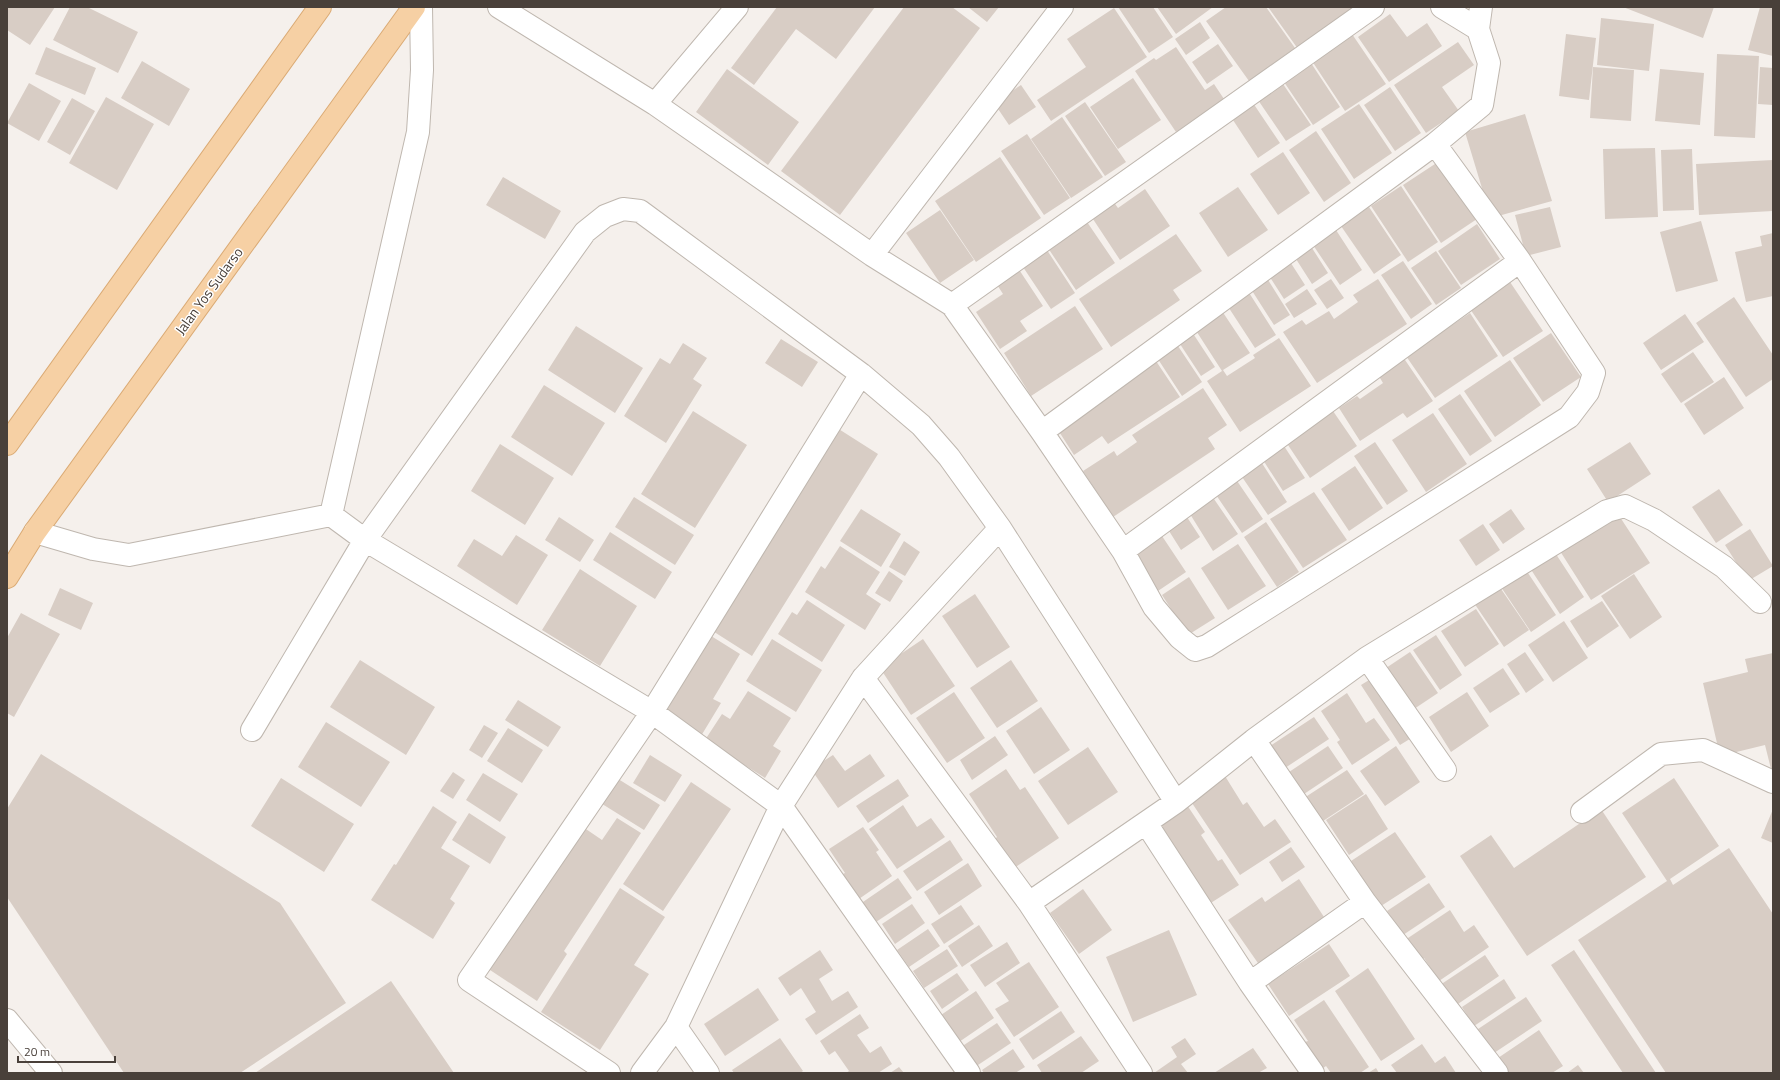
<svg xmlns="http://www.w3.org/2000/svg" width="1780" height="1080" viewBox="0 0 1780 1080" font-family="'Titillium Web',sans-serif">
  <rect width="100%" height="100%" fill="#f5f0ec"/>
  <path fill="#d8cdc5" d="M7,7H55L30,45L7,30Z
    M70,7H87L138,32L118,73L53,40Z
    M777,7H875L836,59L796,29L754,85L731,68Z
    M904,7H952L980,28L840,215L781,171Z
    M968,7H999L987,22Z
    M1118,7H1153L1173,37L1149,53Z
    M1157,7H1213L1176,34Z
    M1226,7H1266L1295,48L1249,81L1206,21Z
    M1268,7H1356L1298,49Z
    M1623,7H1714L1703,38Z
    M1760,7L1773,8V56L1748,50Z
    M1114,8L1147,57L1051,121L1037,100L1086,67L1067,39Z
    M1390,14L1407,37L1427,23L1442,46L1389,82L1358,37Z
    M1601,18L1654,24L1649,71L1597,65Z
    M1200,22L1210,38L1186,55L1175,39Z
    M1352,34L1386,84L1345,111L1312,61Z
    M1566,34L1596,38L1589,100L1559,96Z
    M1458,42L1474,65L1442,87L1459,111L1426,133L1394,85Z
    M1218,44L1233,66L1207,84L1192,62Z
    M46,47L96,68L85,95L35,74Z
    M1176,47L1205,90L1214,84L1224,99L1176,132L1135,71L1154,58L1156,60Z
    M1717,54L1759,56L1755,138L1714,136Z
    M142,61L190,89L169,126L121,98Z
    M1311,63L1340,107L1313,125L1284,82Z
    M1593,67L1634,70L1631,121L1590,118Z
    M1760,67L1773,68V105L1758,104Z
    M727,69L799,122L768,165L696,112Z
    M1660,69L1704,73L1700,125L1655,121Z
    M1133,78L1161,120L1118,149L1090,107Z
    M29,83L61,101L39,141L7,123Z
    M1283,84L1311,125L1286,141L1258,100Z
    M1021,85L1036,107L1009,125L994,103Z
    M1390,87L1421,133L1395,151L1364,105Z
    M106,97L154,124L117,190L69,163Z
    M72,98L95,111L70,155L47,142Z
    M1085,102L1126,162L1105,176L1065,116Z
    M1253,103L1280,143L1258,158L1231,117Z
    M1359,104L1392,153L1354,179L1321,129Z
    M1525,114L1552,201L1491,218L1465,132Z
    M1062,117L1103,177L1071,198L1031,139Z
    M1316,131L1351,183L1324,202L1289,150Z
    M1027,134L1070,198L1044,215L1001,151Z
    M1655,148L1658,217L1605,219L1603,149Z
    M1692,149L1694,210L1663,211L1661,150Z
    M1283,152L1310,193L1278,215L1250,174Z
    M1000,157L1041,218L976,262L935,201Z
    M1773,160V211L1699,215L1696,164Z
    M1438,162L1477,219L1441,243L1403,185Z
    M503,177L561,211L545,239L486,205Z
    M1401,186L1438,242L1408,262L1371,206Z
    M1238,187L1268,230L1228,257L1199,213Z
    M1145,189L1170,226L1120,260L1091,216L1113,201L1118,208Z
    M1369,207L1401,255L1374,274L1341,226Z
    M1550,207L1561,247L1526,256L1515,215Z
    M940,210L974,260L940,283L906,233Z
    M1085,219L1115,263L1076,290L1046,245Z
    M1701,221L1718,281L1676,292L1660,232Z
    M1477,224L1500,259L1461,285L1438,251Z
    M1336,230L1362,270L1340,285L1313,245Z
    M1773,233V296L1746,302L1735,252L1762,246L1760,236Z
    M1176,234L1202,271L1173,290L1180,300L1111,347L1079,299Z
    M1045,247L1075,293L1051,309L1021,264Z
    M1312,248L1328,273L1312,284L1296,259Z
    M1436,251L1461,288L1436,305L1411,268Z
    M1287,257L1305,285L1284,299L1266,271Z
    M1403,261L1432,304L1411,319L1381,275Z
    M1016,265L1043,306L1020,321L1027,331L1000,349L976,312L1003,294L994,280Z
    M1265,275L1290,315L1274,325L1249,286Z
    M1331,279L1344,298L1327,309L1314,290Z
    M1378,279L1407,324L1317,383L1283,332L1302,320L1306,325L1329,311L1334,319L1358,302L1353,295Z
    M1508,279L1543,331L1503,357L1468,306Z
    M1246,288L1276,335L1255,348L1225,302Z
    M1307,289L1317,304L1294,318L1285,304Z
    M1734,297L1773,355V379L1746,397L1696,323Z
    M1075,306L1103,349L1031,396L1004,353Z
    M1220,308L1250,353L1223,370L1227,376L1255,358L1253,355L1279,338L1311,386L1240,432L1207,381L1222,371L1193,326Z
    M1470,313L1498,356L1435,398L1406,356Z
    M1685,314L1704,342L1661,370L1643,343Z
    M576,326L643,368L615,413L548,370Z
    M1551,333L1581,377L1543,402L1513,358Z
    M1194,335L1215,367L1201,376L1180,344Z
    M781,339L818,362L802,387L765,363Z
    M1174,340L1202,382L1182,396L1154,353Z
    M683,343L707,358L693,379L702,385L666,443L624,416L660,358L670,364Z
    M1693,352L1714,382L1681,403L1661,374Z
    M1152,355L1180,397L1108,444L1102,436L1074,455L1058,430Z
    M1403,357L1433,401L1407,418L1403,413L1360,441L1339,408L1357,396L1360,399L1383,383L1377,373Z
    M1510,360L1541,405L1495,437L1464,391Z
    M1724,377L1744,408L1704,435L1684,404Z
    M544,385L605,423L572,476L511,437Z
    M1203,388L1227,425L1208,438L1215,449L1113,517L1083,471L1114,451L1117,456L1137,442L1132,435Z
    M1460,394L1492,441L1470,456L1438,409Z
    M693,411L747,445L695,528L641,494Z
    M1333,411L1357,446L1310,478L1286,442Z
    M1433,413L1467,464L1426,492L1392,440Z
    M834,426L878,454L752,656L708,628Z
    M1375,442L1408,491L1387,505L1354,456Z
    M1630,442L1651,474L1608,502L1587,469Z
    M500,444L554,478L525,525L471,491Z
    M1284,446L1305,478L1283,491L1263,460Z
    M1258,457L1287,502L1268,515L1238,471Z
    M1355,466L1383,508L1349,531L1321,489Z
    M1233,475L1263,519L1242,533L1212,489Z
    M1719,489L1743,525L1716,543L1692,507Z
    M1314,492L1347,540L1303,568L1270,519Z
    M634,497L694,535L675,565L615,527Z
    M1214,499L1238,534L1213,551L1190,514Z
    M861,509L901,534L881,567L840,541Z
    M1511,509L1525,529L1503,544L1489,524Z
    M1183,511L1200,537L1181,550L1164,523Z
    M1618,514L1650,563L1591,600L1560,551Z
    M559,517L594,540L580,562L545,540Z
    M1266,522L1299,572L1277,587L1244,537Z
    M1483,524L1500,550L1476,566L1459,540Z
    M1750,529L1773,566L1748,581L1725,545Z
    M1158,530L1186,572L1155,593L1127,551Z
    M610,532L672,572L655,599L593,560Z
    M516,535L548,555L517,605L457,566L474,539L502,556Z
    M904,541L920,552L905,576L889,567Z
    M1238,544L1266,586L1228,610L1201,568Z
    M840,546L880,572L866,594L881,604L865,630L805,592L821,566L825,569Z
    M1552,548L1584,597L1560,614L1528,565Z
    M580,569L637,606L600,666L542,630Z
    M1526,570L1556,615L1531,632L1501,587Z
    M889,571L903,581L890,602L875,593Z
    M1634,574L1662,617L1630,639L1601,596Z
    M1189,577L1215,618L1188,635L1162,595Z
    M1499,586L1529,630L1504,647L1474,603Z
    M60,588L93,603L81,630L48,615Z
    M975,594L1010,647L977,668L942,616Z
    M807,600L845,625L822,662L778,634L792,612L797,615Z
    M1602,601L1619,626L1587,648L1570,621Z
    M1476,609L1499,644L1465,667L1441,631Z
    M21,613L60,634L14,717L7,713V638Z
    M1564,621L1588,658L1553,682L1528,645Z
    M708,634L740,654L713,699L721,703L701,736L662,711Z
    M1436,635L1462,675L1440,690L1413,650Z
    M772,639L822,670L796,712L746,681Z
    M923,639L955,686L911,715L880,668Z
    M1410,652L1438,693L1411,711L1383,670Z
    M1525,652L1544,680L1526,693L1507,664Z
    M1773,653V769H1771L1765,745L1720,756L1703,683L1748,672L1745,659Z
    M360,660L435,707L406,755L330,707Z
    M1011,660L1038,701L997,728L970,688Z
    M1503,668L1520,694L1490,713L1473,688Z
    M1374,677L1413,737L1400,745L1361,685Z
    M748,691L791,718L773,746L781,751L765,778L705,740L722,714L730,719Z
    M954,692L985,738L947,763L916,718Z
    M1467,692L1489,726L1451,752L1429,717Z
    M1347,693L1366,723L1374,718L1390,740L1352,765L1337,742L1340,740L1321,711Z
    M518,700L561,727L548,747L505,720Z
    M1041,707L1070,750L1034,774L1006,731Z
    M1314,717L1329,739L1285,768L1270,746Z
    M326,722L390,762L361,807L298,767Z
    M484,725L498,733L482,758L469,750Z
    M508,728L543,750L522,783L487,761Z
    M995,736L1008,755L972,780L960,760Z
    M1328,746L1343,768L1301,796L1286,774Z
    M1396,746L1420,782L1385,806L1360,771Z
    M1088,747L1118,792L1068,825L1038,781Z
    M41,754L280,903L346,1003L240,1073H124L7,897V809Z
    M870,754L885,776L838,808L811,769L833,755L845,771Z
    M650,755L682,775L665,802L633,783Z
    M1006,769L1020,790L1025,787L1059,838L1014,868L995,839L997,837L969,794Z
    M1347,770L1364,794L1320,823L1304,798Z
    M453,772L465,780L453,799L440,791Z
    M483,773L518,794L500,822L466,800Z
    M1225,776L1243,805L1247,802L1264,827L1275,819L1291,842L1240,875L1190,800Z
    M615,777L660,805L644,830L599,802Z
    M281,778L354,824L324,872L251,826Z
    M1674,778L1719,846L1670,879L1673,885L1729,848L1773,914V1073H1666L1578,940L1667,881L1622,813Z
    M898,779L909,796L868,823L856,806Z
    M691,782L731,809L663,911L623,884Z
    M1366,794L1388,829L1349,855L1326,820Z
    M903,805L917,827L931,818L945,837L897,869L869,829Z
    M1187,805L1205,832L1201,835L1218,861L1222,859L1239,885L1206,906L1153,827Z
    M433,806L457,822L441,848L470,866L450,899L455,903L433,939L371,900L394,864L396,865Z
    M1601,809L1646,877L1527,956L1460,856L1491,835L1514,868Z
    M1773,809V843L1761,838Z
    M469,813L506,837L490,864L452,840Z
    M617,818L641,833L564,951L567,954L537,1001L487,968L580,825L602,840Z
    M863,827L879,850L876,852L892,876L856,901L839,876L845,873L829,849Z
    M1395,832L1426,877L1381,906L1351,861Z
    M950,840L963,860L917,891L903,871Z
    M1291,847L1305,867L1282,882L1269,862Z
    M968,863L982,886L939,915L924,892Z
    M898,878L912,898L873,924L860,904Z
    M1299,879L1324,917L1291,940L1293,944L1260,966L1228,920L1262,897L1265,902Z
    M1429,883L1445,907L1403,935L1387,911Z
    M620,888L665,917L634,965L649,974L600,1050L541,1012Z
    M1083,889L1112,930L1079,954L1050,913Z
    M912,904L925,923L895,944L882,924Z
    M961,905L974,924L944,944L931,924Z
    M1450,910L1464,932L1474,925L1489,947L1439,981L1424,958L1419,961L1405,940Z
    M979,925L993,946L962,967L948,946Z
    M928,929L940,946L909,967L897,950Z
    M1169,930L1197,995L1133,1022L1106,957Z
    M1007,942L1020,963L985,987L970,965Z
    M1329,944L1350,976L1289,1016L1268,984Z
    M947,949L958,966L924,988L913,971Z
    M820,950L833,970L819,979L832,1001L848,991L858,1007L816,1035L805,1019L816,1012L801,988L790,996L778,978Z
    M1574,950L1656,1073H1623L1551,965Z
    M1485,955L1499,976L1455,1006L1440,985Z
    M1029,962L1059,1007L1014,1037L995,1009L1009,1001L996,983Z
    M1368,968L1415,1039L1381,1061L1335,991Z
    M957,973L969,990L942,1009L930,991Z
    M1504,979L1516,998L1474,1026L1462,1007Z
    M391,981L454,1073H255Z
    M758,988L779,1020L725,1056L704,1024Z
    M976,991L994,1018L959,1042L941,1015Z
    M1526,997L1542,1021L1491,1055L1475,1031Z
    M1324,1000L1369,1067L1360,1073H1331L1326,1066L1322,1069L1305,1042L1308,1041L1294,1020Z
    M1061,1011L1075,1032L1033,1060L1019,1039Z
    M860,1014L869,1028L857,1035L870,1053L881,1046L892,1064L878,1073H846L849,1071L835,1051L829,1055L820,1041Z
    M997,1023L1011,1043L975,1067L961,1047Z
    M1539,1030L1563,1066L1552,1073H1508L1498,1058Z
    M1081,1036L1099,1061L1081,1073H1042L1037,1065Z
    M780,1038L803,1071L800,1073H734L732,1070Z
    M1185,1038L1196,1054L1181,1064L1188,1073H1154L1177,1057L1171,1047Z
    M1422,1044L1435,1063L1445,1056L1456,1073H1397L1391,1065Z
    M1253,1048L1267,1068L1258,1073H1214Z
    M1013,1049L1025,1067L1015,1073H984L982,1070Z
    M1578,1065L1584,1073H1567Z
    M899,1067L904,1073H890Z
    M1376,1068L1379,1073H1368Z"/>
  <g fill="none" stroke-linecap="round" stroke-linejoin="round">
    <defs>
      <path id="minor" d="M499,7L655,104L872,255L952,305L1042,432L1123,551L1154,607L1180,638L1195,650L1207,646L1569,417L1588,392L1594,373L1520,261L1435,144
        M1478,29L1481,7
        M655,104L737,7
        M872,255L1062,7
        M952,305L1373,7
        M1042,432L1435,144L1482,105L1489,63L1478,29L1442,7
        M331,515L418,132L422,70L421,7
        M35,532L93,549L129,555L331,515L365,540L652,712L781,806L969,1073
        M1123,551L1520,261
        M1367,658L1445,770
        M863,678L1029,903L1141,1073
        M252,730L365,540L585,232L605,216L623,209L640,211L861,374L921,425L949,457L1000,528
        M1254,740L1367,658L1607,511L1625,506L1654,520L1724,567L1760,602
        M1582,812L1661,754L1703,750L1773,782
        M1146,823L1250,983L1313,1073
        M1029,903L1176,802L1254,740L1365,902L1497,1073
        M1250,983L1365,902
        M7,1020L51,1073
        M676,1027L708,1073
        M609,1073L469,980L652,712L861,374
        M642,1073L676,1027L781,806L863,678L1000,528L1176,802"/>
      <path id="major" d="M7,444L320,7
        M7,577L35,532L414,7"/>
    </defs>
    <use href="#minor" stroke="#bfb7af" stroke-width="24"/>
    <use href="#major" stroke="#daaa74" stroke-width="24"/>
    <use href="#minor" stroke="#fff" stroke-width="22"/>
    <use href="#major" stroke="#f6d0a4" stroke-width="22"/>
  </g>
  <g text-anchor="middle" stroke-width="3" stroke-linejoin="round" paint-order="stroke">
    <g font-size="14" fill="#49403a" stroke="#fff">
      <text transform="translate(209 291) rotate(-54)" y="5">Jalan Yos Sudarso</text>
    </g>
  </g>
  <rect width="1780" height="1080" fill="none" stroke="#49403a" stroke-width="16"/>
  <path d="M18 1056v6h97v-6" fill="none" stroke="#49403a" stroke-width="2"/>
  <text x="24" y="1056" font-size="12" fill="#49403a" stroke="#ffffff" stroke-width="3" paint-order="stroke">20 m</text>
</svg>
